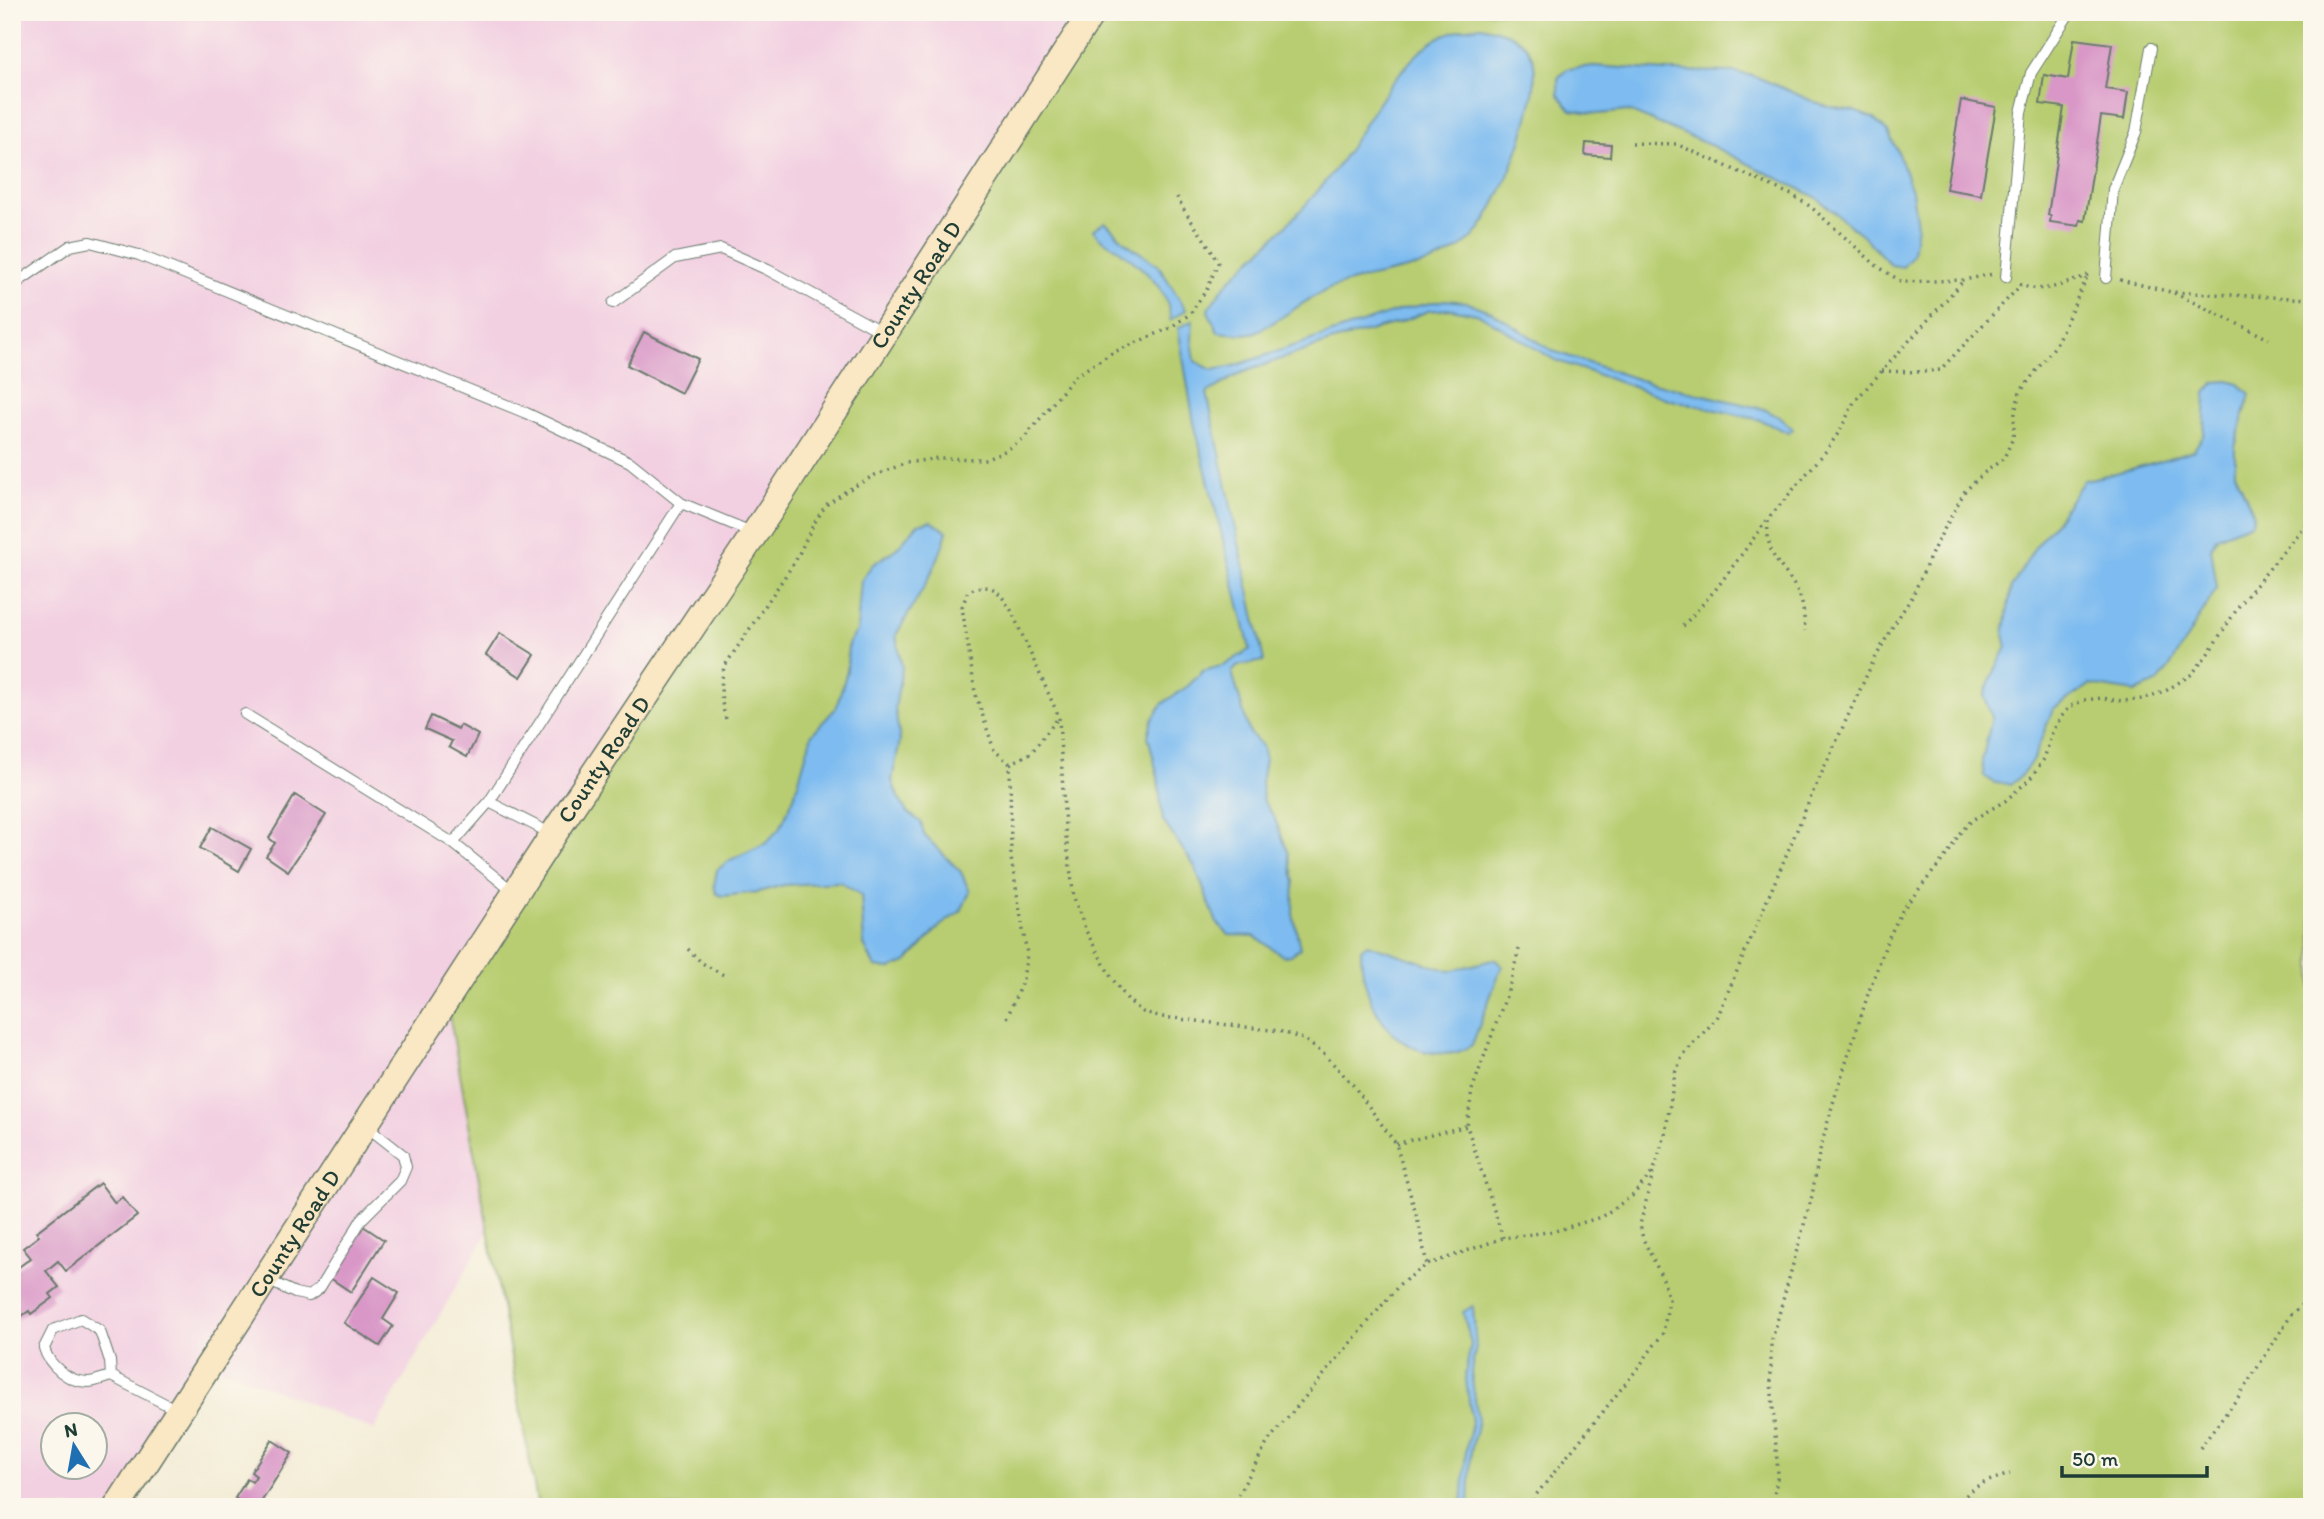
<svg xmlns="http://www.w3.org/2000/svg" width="2324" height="1519" viewBox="0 0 2324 1519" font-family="Itim,sans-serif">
  <rect width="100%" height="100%" fill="#fbf7ec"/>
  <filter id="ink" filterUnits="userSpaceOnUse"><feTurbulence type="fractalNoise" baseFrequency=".0143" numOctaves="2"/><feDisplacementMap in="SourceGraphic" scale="14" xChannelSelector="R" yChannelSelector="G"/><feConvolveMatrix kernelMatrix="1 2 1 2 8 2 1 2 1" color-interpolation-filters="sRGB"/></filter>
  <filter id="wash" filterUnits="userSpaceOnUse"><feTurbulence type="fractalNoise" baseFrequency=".00686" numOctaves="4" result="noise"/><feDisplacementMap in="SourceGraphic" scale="28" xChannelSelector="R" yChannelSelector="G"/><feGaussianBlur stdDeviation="1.57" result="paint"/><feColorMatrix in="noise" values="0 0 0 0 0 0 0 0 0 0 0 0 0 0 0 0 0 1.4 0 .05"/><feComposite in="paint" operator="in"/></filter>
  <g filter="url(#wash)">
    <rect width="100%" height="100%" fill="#f3ecd6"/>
    <path fill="#f2cfe1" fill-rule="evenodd" d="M12,12H1092L447,1002L488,1231L374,1430L210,1363L117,1507H12ZM52,1424H94V1466H52Z"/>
    <path fill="#b8cd71" stroke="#6c8552" stroke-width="2" d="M1092,12H2312V1507H538L447,1002Z"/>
    <path fill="#7dbbf0" stroke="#4e7c92" stroke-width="2" d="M1482,26C1501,31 1521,35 1531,54C1549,89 1498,216 1469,241C1431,274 1374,270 1329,289C1303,300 1281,321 1255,332C1246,336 1229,333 1218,332L1208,311C1221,285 1244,267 1264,247C1291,222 1317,194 1339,164C1367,124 1389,76 1428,45C1444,32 1462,28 1482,26Z
      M1594,66L1667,71L1734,72L1757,77L1824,106L1854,111L1873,118L1888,132L1899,154L1912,191L1917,225L1913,254L1903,267L1891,265L1863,236L1816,197L1712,146L1629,111L1599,114L1571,110L1558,94V78L1567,69Z
      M1105,222L1125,242L1159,266L1186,310L1170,320C1171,291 1141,266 1119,250C1108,242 1100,241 1093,230Z
      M1445,300L1466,302L1492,312L1553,351L1640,380L1764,409L1781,418L1793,429L1789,433L1760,420L1668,399L1555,360L1480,315L1452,309L1428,311L1401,322L1330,342L1241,373L1207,393L1264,661L1238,666L1232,672L1249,732L1262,746L1265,760L1261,783L1263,800L1274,817L1288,852L1294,880L1293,914L1300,948L1291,955L1283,956L1254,936L1229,935L1217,923L1195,867L1163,821L1158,777L1148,736L1152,720L1163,703L1188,686L1203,671L1225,665L1250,649L1194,423L1178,328L1193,320L1192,339L1195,361L1212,370L1234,366L1403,309Z
      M2228,381L2239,384L2250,394L2235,447V472L2254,515L2251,523L2217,537L2211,548L2217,588L2169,668L2157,683L2135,692L2090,685L2053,709L2034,758L2018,779L2010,784L1995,783L1984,776L1982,761L1992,717L1984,696L1990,680L2007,647L2004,635L2011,588L2037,544L2054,524L2084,480C2120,473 2158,462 2194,450L2204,434L2206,393L2215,382Z
      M931,521L947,531C938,569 915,602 896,635L902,668L895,708L900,741L892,780L898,797L907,812L921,822L924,835L961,872L970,892L961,911L940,926L907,962L890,969L875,967L864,945L861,895L840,882L784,885L758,892L723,896L717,894L714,886L717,870L730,860L766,843L780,828L794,797L812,734L836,708L847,671L848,644L857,631L861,581L872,565L897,548L918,524Z
      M1367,944L1449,971L1496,959L1502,966L1472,1045C1460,1053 1450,1055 1436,1053C1385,1049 1361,994 1361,949Z
      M1473,1306L1476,1347L1471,1372L1478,1420L1471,1451L1469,1507H1462L1466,1450L1472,1422L1465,1374L1471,1344L1463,1312Z"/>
    <g id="blocks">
      <path fill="#d997c7" d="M2074,39L2112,44L2105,89L2128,92L2124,119L2101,116L2085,221L2080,220L2079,226L2050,222L2051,216L2048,215L2064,107L2040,104L2044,75L2068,79Z
        M1961,100L1996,107L1981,195L1946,189Z
        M1586,143L1611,145L1610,157L1585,155Z
        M644,332L698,359L681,393L627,365Z
        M500,633L535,655L521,677L486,655Z
        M431,716L458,729L460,725L478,735L467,757L449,747L452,741L425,729Z
        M295,795L326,815L288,871L266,856L275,843L269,838Z
        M212,827L251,849L239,871L200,848Z
        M100,1183L115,1203L122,1197L137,1216L66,1271L58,1261L46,1271L59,1287L50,1294L53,1298L31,1314L29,1311L12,1323V1272L31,1258L23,1248L39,1236L36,1232Z
        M363,1226L384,1240L351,1292L330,1278Z
        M374,1277L399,1293L383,1319L393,1326L380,1346L344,1323Z
        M272,1440L292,1453L258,1507H248L235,1498L247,1479L252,1482L256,1476L251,1472Z"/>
    </g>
  </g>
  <g filter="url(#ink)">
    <use href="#blocks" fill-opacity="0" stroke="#697a6d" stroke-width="2"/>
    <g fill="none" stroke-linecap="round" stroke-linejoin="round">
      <defs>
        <path id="service" d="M2006,277L2021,112L2031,73L2070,12
          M2106,278L2113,189L2136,132L2151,48
          M12,286L70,246L90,242L139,255L526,413L630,462L681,503
          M613,303L675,258L721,249L768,270L884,333
          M245,714L453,843
          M489,802L453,843L515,893
          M552,834L489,802L681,503L754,533
          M265,1279L295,1293L309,1296L319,1289L362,1219L400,1181L406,1167L403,1155L365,1125
          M111,1376C104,1378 95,1382 88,1382C69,1382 49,1366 44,1348L53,1330L81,1319L100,1331L110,1361L111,1376L179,1411"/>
        <g id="secondary">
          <path id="s1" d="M117,1507L553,835L771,509L1092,12"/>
        </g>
      </defs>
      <use href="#service" stroke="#697a6d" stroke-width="12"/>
      <use href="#secondary" stroke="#697a6d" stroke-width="29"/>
      <path stroke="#697a6d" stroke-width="3.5" stroke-dasharray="2 5" stroke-linecap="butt" d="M1632,143L1676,144L1792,195L1811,207L1877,266L1902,282L1964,280L1993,274
        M2120,280L2171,292L2312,299
        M2019,284C2042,295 2065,284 2088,275
        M2174,293L2269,339
        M1882,371L1917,372L1940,370L2021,285
        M2312,371L2307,395L2312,468
        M2307,520L2312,488
        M1768,521C1765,560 1783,563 1798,592C1804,604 1804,618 1805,631
        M1683,626L1716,589L1768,519L1826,451L1841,429L1854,402L1964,280
        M726,719C720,700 720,686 724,667L796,560L813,525L826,505L846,491L875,475L906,463L938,458L984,459L1007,450L1025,437L1075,376L1112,353L1170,328L1190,314L1207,289L1218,263C1207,239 1188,220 1177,197
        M1010,764L1031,753L1058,718
        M688,949L702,963L727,977
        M1007,1018L1023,979L1027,954L1011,858L1010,764L994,750L975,692L962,607L968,591C993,582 997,589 1011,610L1059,717L1065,829L1074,898L1086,931L1111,977L1128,1000L1143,1012L1163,1017L1279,1031L1303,1039L1323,1053L1353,1085L1396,1144L1419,1225L1427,1265
        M1396,1144L1467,1126
        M1503,1238L1467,1126L1472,1090L1509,988L1519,949
        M2200,1448L2239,1396L2292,1314L2312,1296
        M1231,1507L1269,1440L1400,1284L1427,1265L1503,1238L1555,1231L1601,1217L1632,1196L1651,1174
        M1531,1507L1536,1495L1638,1368L1663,1333L1669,1300L1663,1279L1643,1239L1640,1225L1653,1173L1665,1135L1675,1073L1683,1055L1717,1018L1813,792L1870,668L1891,629L1912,597L1936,544L1965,491L1984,473L2004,458L2013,438L2015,412L2020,392L2055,346L2088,275
        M1772,1507L1778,1474L1771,1380V1343L1812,1196L1819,1154L1833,1103L1870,988L1888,939L1903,909L1949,852L1959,834L1972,820L2005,801L2030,779L2044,759L2052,733L2061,717L2071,706L2084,700L2102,698L2122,701L2143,699L2167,690L2192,674L2207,655L2239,606L2312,516
        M1958,1507C1969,1485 1988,1481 2010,1474"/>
      <use href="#service" stroke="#fff" stroke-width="10"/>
      <use href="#secondary" stroke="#fae7c3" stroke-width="26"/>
    </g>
  </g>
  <g text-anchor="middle" stroke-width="7" stroke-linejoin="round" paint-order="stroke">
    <g font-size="23" fill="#1f3d34" stroke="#fbf7ec">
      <text dy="8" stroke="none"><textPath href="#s1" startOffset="1460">County Road D</textPath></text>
      <text dy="8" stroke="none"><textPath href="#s1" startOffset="892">County Road D</textPath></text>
      <text dy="8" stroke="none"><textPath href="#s1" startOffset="326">County Road D</textPath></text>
    </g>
  </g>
  <rect width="2324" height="1519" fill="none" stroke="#fbf7ec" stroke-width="42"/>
  <g transform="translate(74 1446) rotate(349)"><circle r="33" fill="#fbf7ec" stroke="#a3ada2" stroke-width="2"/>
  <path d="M0-5L12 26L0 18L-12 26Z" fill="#1f6fb2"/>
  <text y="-10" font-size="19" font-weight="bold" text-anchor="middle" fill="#1f3d34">N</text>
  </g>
  <path d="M2062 1466v10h145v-10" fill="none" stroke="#1f3d34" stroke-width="3.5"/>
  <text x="2072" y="1466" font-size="21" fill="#1f3d34" stroke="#fbf7ec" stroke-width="5" paint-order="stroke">50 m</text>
</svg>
